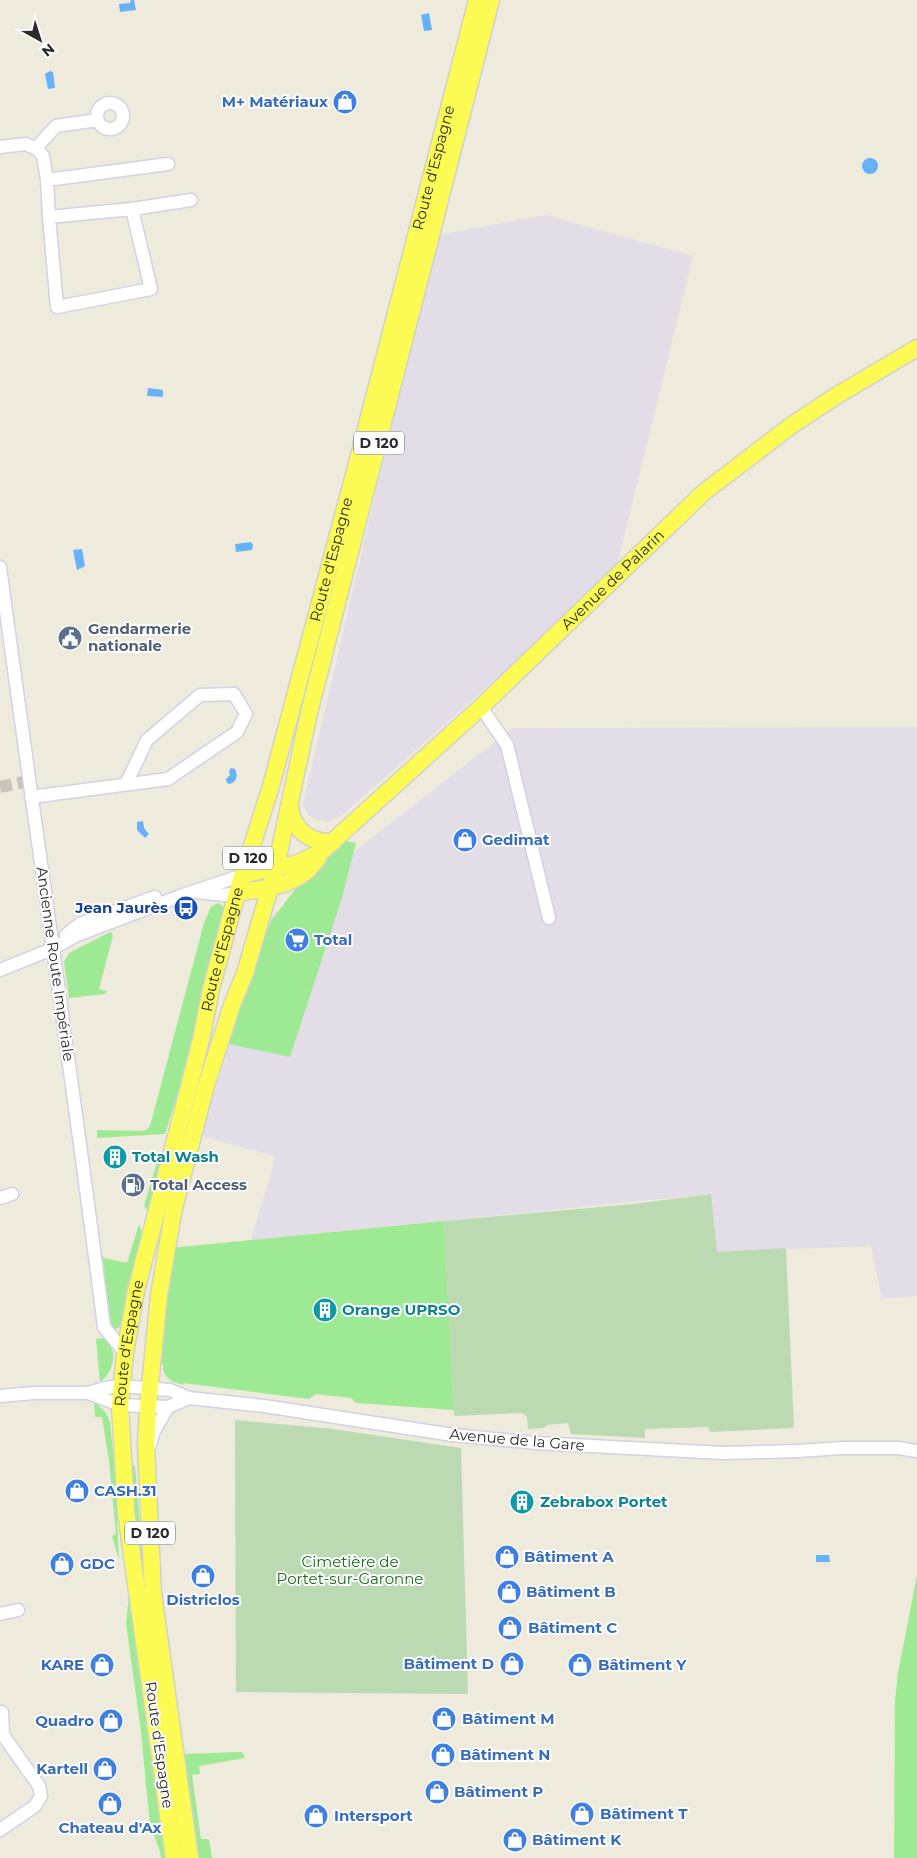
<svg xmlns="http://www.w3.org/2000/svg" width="917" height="1858" viewBox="0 0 917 1858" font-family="Montserrat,sans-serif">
  <rect width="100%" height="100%" fill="#eeebdc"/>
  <path fill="#e2dde6" d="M546,215L693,256L615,574L340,817L327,822L316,820L308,814L303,804L436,235Z
    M917,727V1296L882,1299L871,1246L717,1252L710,1194L251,1240L273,1167L274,1156L201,1136L269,918L513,728Z"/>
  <path fill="#9ee994" d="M345,841L356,843L342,898L290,1057L229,1044L239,1002L271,921L300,883L334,850Z
    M218,903L223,906L225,913L198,1029L165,1134L97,1138V1130L141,1131L146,1130L150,1126L204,923L211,907Z
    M110,932L112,933L113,936L99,989L107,991L105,994L69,998L64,962L69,953Z
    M160,1156L163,1159L149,1210H147L144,1206L158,1158Z
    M444,1221L454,1410L356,1403L351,1398L316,1394L309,1399L183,1383L184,1385C172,1382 162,1378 163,1364L156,1363L170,1248Z
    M139,1224L143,1235L122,1319L119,1328L114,1329L111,1323L102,1254L104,1258L127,1263Z
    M105,1338C119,1349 114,1373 100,1382L96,1339Z
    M94,1401L106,1413L110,1422L115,1472L119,1560L112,1536L116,1534L109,1461L102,1417H95Z
    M130,1465L135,1466L145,1583L169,1757L134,1526Z
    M917,1575V1858H894L895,1701L898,1673Z
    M130,1586L167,1858H161L160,1851L150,1825L141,1732L126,1623Z
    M242,1752L245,1758L199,1766L200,1774L192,1775L201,1839H209L212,1858H196L182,1754Z"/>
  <path fill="#bcdab2" d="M711,1194L717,1252L786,1248L794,1428L710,1432L708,1427L645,1429V1438L571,1434L568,1423L547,1425L544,1428L528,1429L527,1417L522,1413L454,1416L444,1221L633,1204Z
    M235,1420L333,1429L461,1448L468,1694L236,1692Z"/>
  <path fill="#67b1f9" d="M131,0H134L136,10L120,12L119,4L130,3Z
    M429,13L432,30L424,31L421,15Z
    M50,71L53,72L55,88L48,89L45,74Z
    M862 166a8 8 0 1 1 16 0a8 8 0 1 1-16 0Z
    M148,388L163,390V397L147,396Z
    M251,542L253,545L252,550L236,552L235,544Z
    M82,549L85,566L77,570L73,550Z
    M231,768L235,769C238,775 237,782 230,784L227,783L226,779L230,775L229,771Z
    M143,821L144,828L149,834L145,838L137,830V822Z
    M816,1555H829L830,1562H816Z"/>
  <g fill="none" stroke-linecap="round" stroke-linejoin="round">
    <path stroke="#c7c5b9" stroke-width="12" stroke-dasharray="12 6" stroke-linecap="butt" d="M0,787L29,781"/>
    <defs>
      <path id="minor" d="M97 116a13 13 0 1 1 26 0a13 13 0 1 1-26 0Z
        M0,147L26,144L38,150L43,156L47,180L49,217L57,307L151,289L132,209L49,217
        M36,148L56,126L97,120
        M47,180L168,164
        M132,209L191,200
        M0,567C34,820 72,1073 104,1327L125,1353
        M481,707L507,745L549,918
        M31,797L168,779L237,732L246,714L234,694L200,695L147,740L126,784
        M197,892L224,895L237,893
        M66,935L80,924L155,897
        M0,970L52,949L75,936L180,896L243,875
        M0,1198L12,1194
        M88,1393L120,1405L168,1407L189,1398L264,1406L453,1435L536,1443L723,1453L797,1451L844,1448H898L917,1451
        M0,1396L34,1393H88L105,1388L121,1386L170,1390L189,1398
        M150,1445L154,1431L168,1407
        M0,1614L18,1610
        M0,1830L35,1806L41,1796L39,1786L3,1735L2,1712"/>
      <g id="major">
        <path d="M290,807C293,830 310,843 333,842"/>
        <path id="s1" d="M243,875L276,867L296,864L321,852L481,707L703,493L792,425L836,396L917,348"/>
        <path d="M237,893C267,888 300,886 318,858"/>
        <path id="s2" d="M174,1858L126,1512L120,1405L125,1353L136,1291L201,1040L211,989L237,893L271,786L355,471L477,0"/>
        <path d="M190,1858L153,1593L146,1446L148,1406L159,1295L174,1208L206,1086L232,1005L245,973L276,867L309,713L491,0"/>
      </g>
    </defs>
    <use href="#minor" stroke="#d2d1e5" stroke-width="15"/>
    <use href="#major" stroke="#d0d0d0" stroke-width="19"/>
    <use href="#minor" stroke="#fff" stroke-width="12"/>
    <use href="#major" stroke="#fcfb53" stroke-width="16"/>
  </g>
  <defs>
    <symbol id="shop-disc" viewBox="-11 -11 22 22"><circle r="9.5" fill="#3f7fe0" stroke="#fff"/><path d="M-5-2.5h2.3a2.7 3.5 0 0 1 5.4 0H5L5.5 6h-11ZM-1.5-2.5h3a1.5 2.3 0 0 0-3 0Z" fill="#fff"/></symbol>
    <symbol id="civic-disc" viewBox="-11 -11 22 22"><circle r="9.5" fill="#5c6f8a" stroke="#fff"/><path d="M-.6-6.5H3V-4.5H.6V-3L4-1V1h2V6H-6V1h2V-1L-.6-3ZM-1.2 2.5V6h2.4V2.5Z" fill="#fff"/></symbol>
    <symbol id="bus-disc" viewBox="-11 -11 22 22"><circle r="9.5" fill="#1a4fb4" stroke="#fff"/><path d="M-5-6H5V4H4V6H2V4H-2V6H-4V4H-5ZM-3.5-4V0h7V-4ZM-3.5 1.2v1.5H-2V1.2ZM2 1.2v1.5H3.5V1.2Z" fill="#fff"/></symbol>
    <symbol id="supermarket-disc" viewBox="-11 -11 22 22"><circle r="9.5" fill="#3f7fe0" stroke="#fff"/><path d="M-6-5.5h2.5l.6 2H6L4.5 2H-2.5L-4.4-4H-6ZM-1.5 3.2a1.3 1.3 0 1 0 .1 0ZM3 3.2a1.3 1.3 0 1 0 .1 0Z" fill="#fff"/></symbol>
    <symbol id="building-disc" viewBox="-11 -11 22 22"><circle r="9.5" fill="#0f9aa8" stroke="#fff"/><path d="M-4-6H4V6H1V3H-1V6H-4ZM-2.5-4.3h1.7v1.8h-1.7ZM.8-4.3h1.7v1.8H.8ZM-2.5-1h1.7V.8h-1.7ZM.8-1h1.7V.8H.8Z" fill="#fff"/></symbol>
    <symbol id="fuel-disc" viewBox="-11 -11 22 22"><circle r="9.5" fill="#5c6f8a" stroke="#fff"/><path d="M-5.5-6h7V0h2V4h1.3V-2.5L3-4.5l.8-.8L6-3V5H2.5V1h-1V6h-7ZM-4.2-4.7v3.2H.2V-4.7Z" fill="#fff"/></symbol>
  </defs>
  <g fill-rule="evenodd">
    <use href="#shop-disc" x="331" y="88" width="28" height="28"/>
    <use href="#civic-disc" x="56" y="624" width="28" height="28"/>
    <use href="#shop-disc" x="451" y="826" width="28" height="28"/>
    <use href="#bus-disc" x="172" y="894" width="28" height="28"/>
    <use href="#supermarket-disc" x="283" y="926" width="28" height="28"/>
    <use href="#building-disc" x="101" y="1143" width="28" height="28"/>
    <use href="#fuel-disc" x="119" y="1171" width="28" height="28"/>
    <use href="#building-disc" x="311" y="1296" width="28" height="28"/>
    <use href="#shop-disc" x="63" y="1477" width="28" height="28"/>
    <use href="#building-disc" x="508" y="1488" width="28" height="28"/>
    <use href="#shop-disc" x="493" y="1543" width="28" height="28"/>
    <use href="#shop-disc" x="48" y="1550" width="28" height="28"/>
    <use href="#shop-disc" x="189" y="1562" width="28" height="28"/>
    <use href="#shop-disc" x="495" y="1578" width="28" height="28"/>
    <use href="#shop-disc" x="496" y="1614" width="28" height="28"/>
    <use href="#shop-disc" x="498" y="1650" width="28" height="28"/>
    <use href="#shop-disc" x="88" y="1651" width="28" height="28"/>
    <use href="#shop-disc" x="566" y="1651" width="28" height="28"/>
    <use href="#shop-disc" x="430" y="1705" width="28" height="28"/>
    <use href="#shop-disc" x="97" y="1707" width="28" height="28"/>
    <use href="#shop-disc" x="429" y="1741" width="28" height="28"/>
    <use href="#shop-disc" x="91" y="1755" width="28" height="28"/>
    <use href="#shop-disc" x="423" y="1778" width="28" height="28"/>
    <use href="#shop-disc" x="96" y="1790" width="28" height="28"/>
    <use href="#shop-disc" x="568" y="1800" width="28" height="28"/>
    <use href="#shop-disc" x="302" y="1802" width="28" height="28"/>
    <use href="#shop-disc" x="501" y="1826" width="28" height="28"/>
  </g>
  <g text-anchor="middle" stroke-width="4" stroke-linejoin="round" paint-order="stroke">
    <g fill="#fff" stroke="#6b6b6b" stroke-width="1">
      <rect x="354" y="431.5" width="50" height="23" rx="4"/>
      <rect x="223" y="846.5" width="50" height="23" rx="4"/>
      <rect x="125" y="1521.5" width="50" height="23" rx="4"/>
    </g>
    <g font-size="14" font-weight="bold" fill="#2b2b2b">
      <text x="379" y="448">D 120</text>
      <text x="248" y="863">D 120</text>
      <text x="150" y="1538">D 120</text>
    </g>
    <g font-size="15" font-weight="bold" fill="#366cbe" stroke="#fff" text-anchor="start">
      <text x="328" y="107" text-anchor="end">M+ Matériaux</text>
      <text x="482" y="845">Gedimat</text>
      <text x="314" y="945">Total</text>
      <text x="94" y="1496">CASH.31</text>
      <text x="524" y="1562">Bâtiment A</text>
      <text x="80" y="1569">GDC</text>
      <text x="526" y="1597">Bâtiment B</text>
      <text x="203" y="1605" text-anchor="middle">Districlos</text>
      <text x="528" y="1633">Bâtiment C</text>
      <text x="494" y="1669" text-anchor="end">Bâtiment D</text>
      <text x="84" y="1670" text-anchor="end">KARE</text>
      <text x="598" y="1670">Bâtiment Y</text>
      <text x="462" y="1724">Bâtiment M</text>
      <text x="94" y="1726" text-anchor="end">Quadro</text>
      <text x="460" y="1760">Bâtiment N</text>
      <text x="88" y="1774" text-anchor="end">Kartell</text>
      <text x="454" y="1797">Bâtiment P</text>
      <text x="600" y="1819">Bâtiment T</text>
      <text x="334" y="1821">Intersport</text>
      <text x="110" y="1833" text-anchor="middle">Chateau d'Ax</text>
      <text x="532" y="1845">Bâtiment K</text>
    </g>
    <g font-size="15" fill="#2b2b2b" stroke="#fff">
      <text dy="5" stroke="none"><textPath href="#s2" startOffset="1734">Route d'Espagne</textPath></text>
      <text dy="5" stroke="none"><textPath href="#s2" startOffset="1329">Route d'Espagne</textPath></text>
      <text dy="5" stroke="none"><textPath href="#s1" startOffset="481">Avenue de Palarin</textPath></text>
      <text dy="5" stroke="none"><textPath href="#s2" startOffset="924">Route d'Espagne</textPath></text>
      <text transform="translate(55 964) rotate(82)" y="5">Ancienne Route Impériale</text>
      <text dy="5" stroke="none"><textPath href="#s2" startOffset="519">Route d'Espagne</textPath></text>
      <text transform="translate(517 1440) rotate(5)" y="5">Avenue de la Gare</text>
      <text transform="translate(159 1745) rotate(82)" y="5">Route d'Espagne</text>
    </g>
    <g font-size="15" font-weight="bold" fill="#4e5e75" stroke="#fff" text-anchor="start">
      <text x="88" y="634">Gendarmerie<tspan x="88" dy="17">nationale</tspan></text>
      <text x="150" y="1190">Total Access</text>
    </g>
    <g font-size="15" font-weight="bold" fill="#164399" stroke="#fff" text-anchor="end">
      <text x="168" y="913">Jean Jaurès</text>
    </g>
    <g font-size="15" font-weight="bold" fill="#0d838f" stroke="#fff" text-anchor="start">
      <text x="132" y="1162">Total Wash</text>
      <text x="342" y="1315">Orange UPRSO</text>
      <text x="540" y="1507">Zebrabox Portet</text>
    </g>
    <g font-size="15" fill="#146f16" stroke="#fff">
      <text x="350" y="1567">Cimetière de<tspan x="350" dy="17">Portet-sur-Garonne</tspan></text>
    </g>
  </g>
  <g transform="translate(40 40) rotate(141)" stroke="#ffffff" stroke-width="4" paint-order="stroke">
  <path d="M0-4L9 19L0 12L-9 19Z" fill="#2b2b2b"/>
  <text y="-8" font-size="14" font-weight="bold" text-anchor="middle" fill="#2b2b2b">N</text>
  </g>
</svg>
